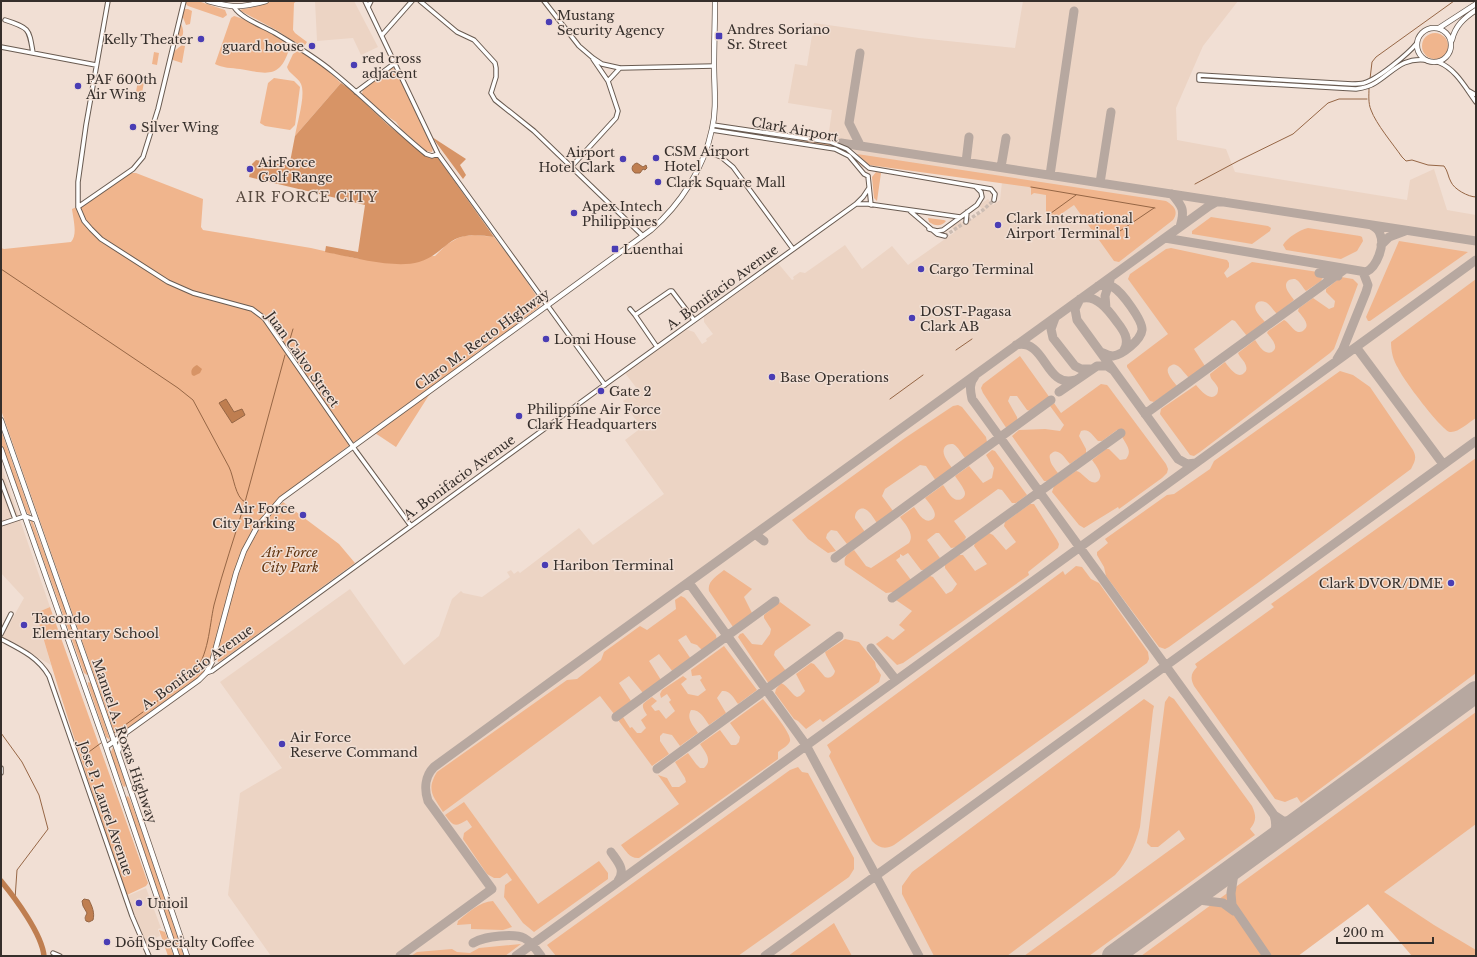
<svg xmlns="http://www.w3.org/2000/svg" width="1477" height="957" viewBox="0 0 1477 957" font-family="'Libre Baskerville',serif">
  <rect width="100%" height="100%" fill="#f1dfd4"/>
  <path fill="#ecd4c4" d="M315,1H354L378,47L361,55L353,38L317,41Z
    M1023,1H1238L1203,46L1176,108L1177,140L1226,149L1235,172L1407,200L1410,180L1434,169L1447,210L1476,215V956H1412L1368,904L1298,956H271L228,895L240,793L282,768L220,682L350,589L404,665L439,636L452,599L461,591L463,593L482,597L510,577L507,572L511,570L514,574L518,571L520,573L579,528L593,545L664,494L625,440L641,428L623,401L638,390L625,373L685,329L694,332L702,344L707,341L706,339L713,334L704,322V315L777,262L792,280L794,279L793,277L800,272L805,273L845,245L862,269L892,246L908,265L955,232L951,226L959,220L964,225L983,211L979,205L988,199L993,205L1000,200L1002,182L865,160L850,147L841,143L828,139L832,110L788,103L795,64L807,66L814,23L919,38L1015,48Z
    M1,465L50,607L36,613L51,665L2,637L24,598L1,573Z
    M146,888L161,928L158,929L160,936L146,942L136,920L127,896Z"/>
  <path fill="#f0b58d" d="M185,1H198L225,10L227,15L223,18L188,6L185,3Z
    M273,1H297L294,3L293,30L295,33L307,42L303,48L278,31L239,10L258,6Z
    M184,9H188L192,11L190,24L186,25L182,15Z
    M234,16C245,19 287,36 290,46C281,79 268,74 240,69C232,68 222,68 215,64L231,18Z
    M180,22C186,33 183,37 175,45Z
    M1422 46a13 13 0 1 1 26 0a13 13 0 1 1-26 0Z
    M182,45L185,46L182,63L173,60C169,54 177,49 182,45Z
    M298,51C312,53 330,73 341,83L295,136C297,123 306,95 301,84C298,77 289,74 287,67L293,54Z
    M154,52L159,53L157,65L152,64Z
    M391,67L395,69L433,149L432,152L426,151L401,129L396,122L384,114L362,94L363,89Z
    M274,78L294,81L300,87L295,125L290,130L265,126L260,123L268,83Z
    M138,80L144,82L142,93L136,92Z
    M790,138C816,142 850,142 864,168L849,153L835,147L790,139H789Z
    M857,154L1166,201C1174,206 1179,211 1173,220L1119,262L1114,261L1074,205L1048,223L1046,218V195L1034,193L1031,195V188L1029,187L869,165Z
    M876,172L881,173L877,201L874,198L872,177Z
    M131,173H136L203,199L201,227L203,230L311,248L359,259L435,256L446,245L458,238L464,236L475,235L494,237L518,268L541,303L539,307L503,335L476,353L469,360L347,447L281,497L266,512L257,524L244,547L214,650L204,672L198,678L118,735L114,732L1,410V248L4,249L71,242C78,235 73,218 72,209L86,203Z
    M1211,217L1268,226L1271,228L1270,231L1252,244L1192,234V231Z
    M928,218L944,220L946,221C941,227 935,226 929,222Z
    M1308,228L1360,236L1362,237L1363,241L1357,251L1341,259L1286,250L1283,245C1287,238 1299,230 1308,228Z
    M1399,241L1468,252L1370,321H1368L1366,317Z
    M1171,248L1227,260L1229,263V267L1224,273L1227,278L1252,262L1318,272L1322,274L1323,277L1321,281L1306,291C1303,288 1300,281 1295,279C1293,279 1291,279 1289,280C1281,286 1291,295 1294,300L1277,314C1273,310 1269,303 1265,302C1263,301 1260,301 1258,302C1250,308 1261,317 1265,322L1247,336L1235,321L1232,320L1194,349L1205,366L1189,378C1185,374 1182,369 1178,366C1176,365 1174,364 1172,365C1161,369 1174,382 1177,386L1154,402L1150,401L1127,367V365L1168,334L1128,279L1130,274L1166,249Z
    M1341,277L1353,279L1358,284L1334,349L1330,353L1200,452L1194,456L1190,455L1160,414L1161,409L1196,385C1200,389 1210,403 1217,394C1218,392 1218,390 1218,388C1216,382 1210,380 1210,374L1225,362C1229,367 1238,381 1245,372C1246,371 1247,369 1246,366C1245,361 1240,358 1238,353L1255,340C1258,344 1262,351 1266,352C1268,353 1270,353 1272,352C1280,347 1271,338 1267,333L1268,331L1284,320C1289,322 1292,330 1298,332C1300,332 1302,332 1304,330C1311,325 1302,316 1298,311L1299,308L1313,298L1329,309L1334,307L1335,301L1326,292V289Z
    M1476,279V418C1469,422 1458,433 1450,432C1442,431 1402,378 1398,368C1393,360 1391,351 1391,342Z
    M1020,356L1050,398L1031,411L1027,410L1017,396H1010L1008,401L1017,417L1018,422L1007,429L983,393L981,388L983,384Z
    M1340,371L1353,375L1370,387L1413,450C1417,458 1415,461 1411,469L1259,582L1169,647L1165,649L1159,647L1106,576L1104,567L1097,555V552L1108,543L1105,539L1167,495L1174,494L1210,469L1214,461Z
    M1101,384L1107,385L1108,386L1166,464L1168,469L1167,473L1162,478L1119,509L1118,507L1084,528L1079,525L1052,492L1054,486L1076,471C1083,471 1091,489 1099,480C1100,478 1101,476 1100,474C1099,469 1095,464 1092,460L1106,449H1109L1120,460L1126,459C1134,449 1123,443 1121,433L1117,430L1102,441H1098C1093,436 1089,428 1081,431L1079,436L1086,449V453L1070,464C1066,460 1059,447 1052,453C1050,454 1049,456 1050,459C1050,463 1055,469 1058,473L1048,481H1044L1012,436L1019,430L1045,429L1060,431L1064,425L1050,406L1054,403L1061,413Z
    M431,392L396,447L375,433Z
    M958,405L962,407L986,437L987,442L966,459C962,455 958,446 953,444C951,444 948,444 947,445C938,451 949,463 952,468L936,481L926,466L920,465L885,489L882,496L893,511L877,523C873,518 868,506 860,509C856,511 855,514 855,518L865,532L847,544L837,531L831,530L827,534L826,538L836,551L828,553L808,539L792,520L905,438L953,406Z
    M1,430L30,512V515L27,513L4,452L1,442Z
    M992,450L995,451L1027,495L1016,503H1012L1002,490L998,489L954,521L966,537C964,543 956,548 951,548L939,533H936L927,540L940,558L924,570H921L908,553L903,556L900,554V557L896,560L911,580L894,592L886,593L845,565C843,556 848,554 854,550L866,566L871,568L909,543C915,534 905,524 900,517L914,507C917,511 920,517 924,519C926,521 929,521 931,520C941,516 929,503 925,498L943,485C946,489 949,495 953,498C959,503 968,497 964,490C962,485 958,481 955,476L969,466L983,483L992,478L994,468L986,455Z
    M1476,458V673L1301,803L1297,797L1285,802L1275,799L1194,686C1190,678 1191,673 1197,667L1195,664L1274,607L1271,604Z
    M283,502L339,544L355,563L222,660L218,662L216,656C227,611 235,560 264,522C270,515 277,508 283,502Z
    M1030,504H1034L1057,540L1059,544L1058,548L1028,572L1029,575L903,663L897,665L876,644L887,636L893,640L905,630L899,625L912,611L896,600L930,576L933,577L946,594L952,591L957,584L945,568V565L959,555H963L975,571L987,564L974,546L975,543L989,533L993,535L1006,550L1016,542L1004,526L1005,522Z
    M30,519L32,520L64,604L88,674L87,675L84,673L32,528Z
    M1076,566L1082,567L1091,579L1099,583L1148,652L1149,659L1147,663L894,845C885,850 879,848 872,841L829,756L831,752L827,745L1063,571L1065,575Z
    M724,570L752,589L744,597L752,613L733,627L709,591C707,581 717,576 724,570Z
    M681,596L685,598L716,635L717,641L703,651L697,645L691,643L686,635L678,640L691,659L673,672L659,654L649,661L661,680L643,693L629,676L619,683L631,701L614,714L600,696L443,812C433,796 426,790 437,772L567,680L577,679L601,660L604,652L640,626L647,630L676,609L675,600Z
    M780,602L811,625L775,651L774,655L786,671L769,684L738,637L740,634L743,633L752,644L762,645L770,634L771,629L764,618V615Z
    M50,607L148,883L146,886L127,895C95,801 63,708 36,613Z
    M845,639L859,642L875,662L876,667L881,675L879,682L823,722L820,719L806,729L798,721L794,719L775,693L776,689L781,683C788,686 791,694 797,697L800,696L805,691L796,674L811,663L814,664L825,677C830,679 834,676 835,671L826,655L825,652Z
    M724,646L757,690L738,704C734,698 730,690 722,691L717,698L726,713L709,725C704,718 701,710 691,710C686,719 693,725 698,733L680,746L672,735L663,733L660,736V741L669,754L652,766L618,720L623,717L630,728L632,727L637,733H641L646,728L641,720L647,715C640,704 642,704 652,697L657,701L651,706L655,711L659,710L666,719L675,711L669,702L671,700L667,694L661,698L660,694L662,690L683,676L687,679L681,684L688,694L698,696L706,690L700,680L702,678L700,675L692,676L691,670Z
    M88,682L91,683L110,740L106,737L88,685Z
    M1169,696L1174,699L1252,806C1256,815 1257,821 1250,829L1255,835L1089,956H1024L1185,839L1179,830L1158,847H1151L1147,843L1165,702Z
    M763,699C768,706 792,733 790,741C789,745 782,749 778,752V759L639,858C630,859 626,851 621,845L679,804L658,775L667,778L672,787H679L686,782L685,778L675,762L688,753L696,764L700,768H704C713,760 705,752 700,744L720,730L731,745H736L739,742L740,737L730,723Z
    M1144,699L1154,706L1153,710L1140,827C1135,846 1128,861 1115,875L1007,956H934L902,894V886L912,872Z
    M1476,712V824L1384,892L1434,925L1476,950V956H1412L1368,904L1298,956H1141Z
    M113,747L126,785L125,787L123,786L114,763L111,752Z
    M798,767L802,772L808,773L854,858V869L849,877L738,956H556L547,945L790,770Z
    M127,796L129,797L140,826L184,956H180L127,801L126,798Z
    M464,802L538,904L599,861L608,873V879L534,932L523,923L504,897L505,885L512,880L507,873L500,878H494L487,874L463,839L464,833L472,827L467,820C455,827 454,827 445,815Z
    M493,901L512,927L503,930L471,929V924L457,925L458,921C469,912 479,902 493,901Z
    M834,923L852,956H788Z
    M159,930L165,932L174,956H168Z
    M521,944L505,956H411L417,952L452,949L457,952L470,953L479,948Z"/>
  <path fill="#d79466" d="M341,83L350,89L387,124L422,153L428,157L438,158L494,237C481,235 464,233 452,241C440,249 435,257 419,262C394,269 352,257 325,252L326,246L358,252L365,205L249,177L252,164L256,160L284,165L290,162L295,136Z
    M432,137L466,159L460,165L466,175L463,179Z
    M197,365L202,369L200,373L194,376L192,375C190,370 193,367 197,365Z"/>
  <path fill="#bf7e50" stroke="#966645" d="M637,163L643,167L646,165L647,168L645,170L643,169L640,173H635C630,170 632,164 637,163Z
    M226,399L234,412L242,409L245,415L232,423L219,403Z
    M84,899L89,900C92,906 95,913 93,920L89,922L86,921C84,917 86,916 87,913L83,906L82,901Z"/>
  <g fill="none" stroke-linecap="round" stroke-linejoin="round">
    <path stroke="#966645" stroke-width="1" d="M1370,79L1372,62L1376,57L1454,1
      M1369,88C1369,95 1368,103 1371,110C1376,124 1393,144 1402,157L1406,161L1412,160L1428,165L1444,166C1448,171 1448,177 1451,182C1454,189 1468,197 1476,197
      M1195,184L1238,161L1293,134L1328,103L1339,99H1367
      M1031,187L1155,208
      M1047,216L1076,195
      M1114,235L1154,208
      M1,269L178,388L193,400L229,467C234,477 235,497 245,502C235,536 223,570 214,605C209,628 209,655 193,674L147,709
      M290,339L293,329
      M956,350L972,339
      M890,399L923,375
      M245,502L285,355
      M1,733L22,762L39,795L48,829L17,870L15,899
      M114,733L143,712
      M82,757L101,743"/>
    <path stroke="#bf7e50" stroke-width="5.5" d="M1,881C15,898 42,934 44,956"/>
    <path stroke="#b7a8a0" stroke-width="9" d="M841,143L1476,241
      M860,145L849,123L860,53
      M966,162L969,137
      M1001,167L1006,138
      M1050,175L1074,11
      M1100,183L1111,112
      M1172,194C1183,207 1185,210 1180,227
      M1165,238L1366,272C1377,267 1385,245 1380,234C1379,230 1375,227 1371,225
      M1381,245L1389,237L1405,231
      M1319,273L1338,276
      M1098,286C1103,285 1109,284 1113,287C1122,292 1143,321 1142,330C1141,340 1122,355 1113,356C1108,356 1105,354 1101,352
      M1106,308L1105,296L1110,280
      M1055,318L1051,329L1053,338L1075,366L1081,369H1090
      M1016,345C1046,338 1045,389 1075,380
      M1356,347L1443,464
      M1124,350C1126,347 1127,343 1126,338C1125,332 1121,327 1117,322C1109,311 1096,293 1080,299L1075,309L1077,320L1178,459L1187,464L1196,463
      M1337,359L1343,349L1366,292L1368,285L1363,272
      M975,376C969,383 970,390 972,399L1274,815C1278,828 1275,834 1266,844
      M1059,392L1097,366H1107L1113,370
      M1145,414L1345,269
      M755,534L764,541
      M835,558L1051,400
      M683,586L688,585L692,587L806,745L919,956
      M892,598L1121,433
      M871,648L896,680
      M616,717L775,601
      M657,769L839,636
      M1274,815L1283,821H1298
      M611,852C618,862 626,870 618,881
      M1235,867L1231,893L1232,905L1267,956
      M1191,899L1223,903L1234,911
      M473,943C482,938 490,937 500,936C524,934 527,937 541,956
      M400,956L492,889L428,801C424,789 425,776 434,767L556,678L1209,206L1216,202H1224
      M516,956L1476,260
      M765,956L1476,441"/>
    <path stroke="#b7a8a0" stroke-width="22" d="M1113,956L1476,692"/>
    <path stroke="#ccbcb2" stroke-width="3.5" stroke-dasharray="3.5 2" stroke-linecap="butt" d="M945,236L983,210L994,200"/>
    <defs>
      <path id="minor" d="M108,1L86,125L78,182V207L84,221L91,229L101,239L168,282L193,293L252,309L264,318L356,451L411,526
        M365,1L438,154L605,385
        M420,1L457,32L474,40L495,63L496,68V77L491,93L495,100L534,131L643,236
        M544,1L579,46L593,58L602,64L620,68L714,66
        M234,7C242,19 263,26 275,33C295,45 315,57 333,72C365,98 394,128 426,154L432,156L438,154
        M368,7L371,1
        M5,20C30,28 29,29 33,53
        M382,35L412,1
        M1417,43C1408,54 1378,79 1364,83C1360,84 1356,84 1352,84L1199,75V80L1356,89C1363,88 1369,87 1375,83C1393,72 1402,57 1426,60
        M1,47L96,65
        M1438,62C1456,69 1465,87 1476,102
        M608,81L620,68
        M1469,91L1476,95
        M356,92L395,63
        M713,125L830,142L847,149L869,168L991,189L995,194L994,200
        M712,130L835,149L849,156L864,174L868,176
        M706,151L721,157L733,167L793,249
        M572,166L616,118L618,111L608,81L593,59
        M868,176L871,205
        M857,204H868L960,217
        M78,207L133,169L143,157L158,109L184,1
        M910,211L937,234L945,236
        M966,222L967,212
        M929,229L937,231L943,230L977,205L982,197L981,192L976,187
        M630,309L635,315
        M657,347L635,315L638,313L670,291H672L694,320
        M1,481L15,519
        M1,524L25,516L36,520
        M1,634L11,614
        M1,639C20,649 38,657 49,676L132,916L149,956
        M206,673L212,671L599,389L856,204L863,197L869,188
        M1,768V773
        M53,953L60,956"/>
      <path id="major" d="M208,1C234,8 240,8 266,1
        M1417 45a17 17 0 1 1 34 0a17 17 0 1 1-34 0Z
        M1439,28L1476,4
        M1452,40C1455,26 1464,18 1476,10
        M1,420L114,741L187,956
        M1,449L106,747L177,956
        M106,747L199,680L206,673L212,662L236,573L244,551L257,527L281,499L651,230C681,204 704,168 712,129C717,108 714,87 714,65C714,44 715,22 715,1
        M118,752L121,742L125,735"/>
    </defs>
    <use href="#minor" stroke="#695b51" stroke-width="5.5"/>
    <use href="#major" stroke="#695b51" stroke-width="6"/>
    <use href="#minor" stroke="#fff" stroke-width="3.5"/>
    <use href="#major" stroke="#fff" stroke-width="4.5"/>
  </g>
  <g fill="#4a3db4" stroke="#f1dfd4" stroke-width="1.5">
    <circle cx="549" cy="22" r="4"/>
    <rect x="715" y="32" width="8" height="8" rx="2"/>
    <circle cx="201" cy="39" r="4"/>
    <circle cx="312" cy="46" r="4"/>
    <circle cx="354" cy="65" r="4"/>
    <circle cx="78" cy="86" r="4"/>
    <circle cx="133" cy="127" r="4"/>
    <circle cx="656" cy="158" r="4"/>
    <circle cx="623" cy="159" r="4"/>
    <circle cx="250" cy="169" r="4"/>
    <circle cx="658" cy="182" r="4"/>
    <circle cx="574" cy="213" r="4"/>
    <circle cx="998" cy="225" r="4"/>
    <rect x="611" y="245" width="8" height="8" rx="2"/>
    <circle cx="921" cy="269" r="4"/>
    <circle cx="912" cy="318" r="4"/>
    <circle cx="546" cy="339" r="4"/>
    <circle cx="772" cy="377" r="4"/>
    <circle cx="601" cy="391" r="4"/>
    <circle cx="519" cy="416" r="4"/>
    <circle cx="303" cy="515" r="4"/>
    <circle cx="545" cy="565" r="4"/>
    <circle cx="1451" cy="583" r="4"/>
    <circle cx="24" cy="625" r="4"/>
    <circle cx="282" cy="744" r="4"/>
    <circle cx="139" cy="903" r="4"/>
    <circle cx="107" cy="942" r="4"/>
  </g>
  <g text-anchor="middle" stroke-width="3" stroke-linejoin="round" paint-order="stroke">
    <g font-size="13" fill="#362f2b" stroke="#f1dfd4" text-anchor="start">
      <text x="557" y="20">Mustang<tspan x="557" dy="15">Security Agency</tspan></text>
      <text x="727" y="34">Andres Soriano<tspan x="727" dy="15">Sr. Street</tspan></text>
      <text x="193" y="44" text-anchor="end">Kelly Theater</text>
      <text x="304" y="51" text-anchor="end">guard house</text>
      <text x="362" y="63">red cross<tspan x="362" dy="15">adjacent</tspan></text>
      <text x="86" y="84">PAF 600th<tspan x="86" dy="15">Air Wing</tspan></text>
      <text x="141" y="132">Silver Wing</text>
      <text x="664" y="156">CSM Airport<tspan x="664" dy="15">Hotel</tspan></text>
      <text x="615" y="157" text-anchor="end">Airport<tspan x="615" dy="15">Hotel Clark</tspan></text>
      <text x="258" y="167">AirForce<tspan x="258" dy="15">Golf Range</tspan></text>
      <text x="666" y="187">Clark Square Mall</text>
      <text x="582" y="211">Apex Intech<tspan x="582" dy="15">Philippines</tspan></text>
      <text x="1006" y="223">Clark International<tspan x="1006" dy="15">Airport Terminal 1</tspan></text>
      <text x="623" y="254">Luenthai</text>
      <text x="929" y="274">Cargo Terminal</text>
      <text x="920" y="316">DOST-Pagasa<tspan x="920" dy="15">Clark AB</tspan></text>
      <text x="554" y="344">Lomi House</text>
      <text x="780" y="382">Base Operations</text>
      <text x="609" y="396">Gate 2</text>
      <text x="527" y="414">Philippine Air Force<tspan x="527" dy="15">Clark Headquarters</tspan></text>
      <text x="295" y="513" text-anchor="end">Air Force<tspan x="295" dy="15">City Parking</tspan></text>
      <text x="553" y="570">Haribon Terminal</text>
      <text x="1443" y="588" text-anchor="end">Clark DVOR/DME</text>
      <text x="32" y="623">Tacondo<tspan x="32" dy="15">Elementary School</tspan></text>
      <text x="290" y="742">Air Force<tspan x="290" dy="15">Reserve Command</tspan></text>
      <text x="147" y="908">Unioil</text>
      <text x="115" y="947">Dōfi Specialty Coffee</text>
    </g>
    <g font-size="13" fill="#362f2b" stroke="#f1dfd4">
      <text transform="translate(795 129) rotate(10)" y="5">Clark Airport</text>
      <text transform="translate(722 287) rotate(-36)" y="5">A. Bonifacio Avenue</text>
      <text transform="translate(482 339) rotate(-36)" y="5">Claro M. Recto Highway</text>
      <text transform="translate(303 359) rotate(54)" y="5">Juan Calvo Street</text>
      <text transform="translate(459 477) rotate(-36)" y="5">A. Bonifacio Avenue</text>
      <text transform="translate(197 667) rotate(-36)" y="5">A. Bonifacio Avenue</text>
      <text transform="translate(125 741) rotate(71)" y="5">Manuel A. Roxas Highway</text>
      <text transform="translate(106 808) rotate(71)" y="5">Jose P. Laurel Avenue</text>
    </g>
    <g font-size="13" font-style="italic" fill="#603410" stroke="#f1dfd4">
      <text x="290" y="557">Air Force<tspan x="290" dy="15">City Park</tspan></text>
    </g>
    <g font-size="14" letter-spacing="1" fill="#57493f" stroke="#f1dfd4">
      <text x="307" y="202">AIR FORCE CITY</text>
    </g>
  </g>
  <rect width="1477" height="957" fill="none" stroke="#362f2b" stroke-width="4"/>
  <path d="M1337 937v6h96v-6" fill="none" stroke="#362f2b" stroke-width="2"/>
  <text x="1343" y="937" font-size="12" fill="#362f2b" stroke="#f1dfd4" stroke-width="3" paint-order="stroke">200 m</text>
</svg>
